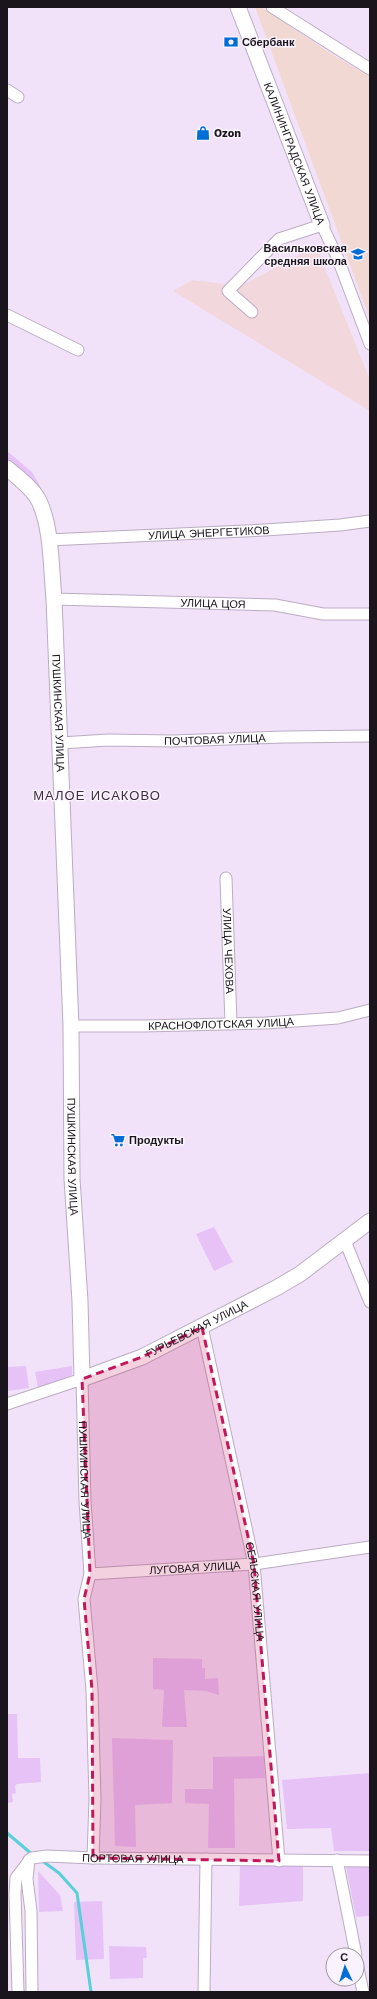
<svg xmlns="http://www.w3.org/2000/svg" width="377" height="1999" viewBox="0 0 377 1999" font-family="'Work Sans',sans-serif">
  <rect width="100%" height="100%" fill="#f2e2f9"/>
  <path fill="#f2d7dc" d="M316,246L370,380V411L173,291L192,280L241,286Z"/>
  <path fill="#f2d8d2" d="M255,7H261L333,55L370,77V319Z"/>
  <path fill="#e6c2f7" d="M7,451L32,472L40,486L39,489L7,461Z
    M214,1227L233,1262L214,1271L196,1234Z
    M26,1366L29,1388L7,1391V1367Z
    M72,1366V1375L38,1388L35,1372Z
    M153,1658L202,1659V1668H205V1679L218,1678L219,1695L206,1691L184,1690L187,1727H162L164,1690L153,1689Z
    M7,1714H17L18,1758H40L41,1782L17,1784L15,1786L16,1793L12,1794L13,1802L7,1803Z
    M112,1738L173,1740L172,1803L135,1805L136,1847L115,1846Z
    M264,1756L265,1778L234,1779L235,1848H208L209,1804L185,1803V1789H213V1757Z
    M370,1773V1851H334L331,1828L287,1829L282,1780Z
    M240,1865L303,1866V1901L239,1906Z
    M346,1867H370V1916L356,1917Z
    M38,1871L60,1895L63,1911L39,1912Z
    M102,1901L104,1959L76,1960L74,1902Z
    M109,1946L146,1947L147,1958H143V1978L110,1979Z"/>
  <g fill="none" stroke-linecap="round" stroke-linejoin="round">
    <path stroke="#57d0da" stroke-width="3" d="M7,1833L33,1855
      M41,1860L59,1873L77,1893L91,1992"/>
    <defs>
      <g id="street">
        <path d="M272,7L370,69"/>
        <path d="M7,90L18,97"/>
        <path d="M252,312L228,291L279,239L322,225L338,259L370,344"/>
        <path d="M7,315L78,350"/>
        <path id="s1" d="M48,540L265,530L340,525L370,521"/>
        <path id="s2" d="M54,599L275,605L323,614H370"/>
        <path id="s3" d="M61,743L108,740L173,741L285,737L370,736"/>
        <path id="s4" d="M226,878L231,1024"/>
        <path id="s5" d="M71,1026H144L266,1023L338,1018L370,1010"/>
        <path d="M345,1241L370,1302"/>
        <path id="s6" d="M202,1327L254,1564L279,1861"/>
        <path id="s7" d="M7,1404L82,1379L85,1501L90,1574L84,1599L92,1690L95,1799L93,1858"/>
        <path id="s8" d="M90,1574L254,1564L370,1547"/>
        <path d="M337,1860L356,1955"/>
        <path d="M357,1963L363,1992"/>
        <path d="M18,1992L15,1894L16,1878L29,1861"/>
        <path id="s9" d="M32,1992L31,1911L27,1879L29,1860L32,1858L47,1856L93,1858L370,1861"/>
        <path d="M204,1992L206,1859"/>
      </g>
      <g id="secondary">
        <path id="s10" d="M238,7L322,225"/>
        <path id="s11" d="M7,468C17,477 33,488 39,501C52,528 51,569 54,599L71,1026L72,1179L80,1301L82,1379L142,1357L278,1287L300,1274L370,1221"/>
      </g>
    </defs>
    <use href="#street" stroke="#bbacc2" stroke-width="13"/>
    <use href="#secondary" stroke="#bbacc2" stroke-width="17"/>
    <use href="#street" stroke="#fff" stroke-width="11"/>
    <use href="#secondary" stroke="#fff" stroke-width="15"/>
  </g>
  <path fill="#c2185b" fill-opacity="0.2" stroke="#c2185b" stroke-width="3" stroke-dasharray="8 5" stroke-linejoin="round" d="M202,1327L254,1564L279,1861L93,1858L92,1690L84,1599L90,1574L82,1379L142,1357Z"/>
  <defs>
    <symbol id="bank-bare" viewBox="-9 -9 18 18"><path d="M-6-4H6V4H-6ZM0-2.3a2.3 2.3 0 1 0 0 4.6a2.3 2.3 0 1 0 0-4.6Z" fill="#006ed5" stroke="#faf3fd" stroke-width="2.5" paint-order="stroke"/></symbol>
    <symbol id="shop-bare" viewBox="-9 -9 18 18"><path d="M-5-2.5h2.3a2.7 3.5 0 0 1 5.4 0H5L5.5 6h-11ZM-1.5-2.5h3a1.5 2.3 0 0 0-3 0Z" fill="#006ed5" stroke="#faf3fd" stroke-width="2.5" paint-order="stroke"/></symbol>
    <symbol id="school-bare" viewBox="-9 -9 18 18"><path d="M0-5L7-2L0 1L-7-2ZM-4 1L0 2.5L4 1V4Q0 6-4 4Z" fill="#006ed5" stroke="#faf3fd" stroke-width="2.5" paint-order="stroke"/></symbol>
    <symbol id="supermarket-bare" viewBox="-9 -9 18 18"><path d="M-6-5.5h2.5l.6 2H6L4.5 2H-2.5L-4.4-4H-6ZM-1.5 3.2a1.3 1.3 0 1 0 .1 0ZM3 3.2a1.3 1.3 0 1 0 .1 0Z" fill="#006ed5" stroke="#faf3fd" stroke-width="2.5" paint-order="stroke"/></symbol>
  </defs>
  <g fill-rule="evenodd">
    <use href="#bank-bare" x="221" y="32" width="20" height="20"/>
    <use href="#shop-bare" x="193" y="123" width="20" height="20"/>
    <use href="#school-bare" x="348" y="244" width="20" height="20"/>
    <use href="#supermarket-bare" x="108" y="1130" width="20" height="20"/>
  </g>
  <g text-anchor="middle" stroke-width="3" stroke-linejoin="round" paint-order="stroke">
    <g font-size="11" font-weight="bold" fill="#1a141c" stroke="#faf3fd" text-anchor="start">
      <text x="242" y="46">Сбербанк</text>
      <text x="214" y="137">Ozon</text>
      <text x="347" y="252" text-anchor="end">Васильковская<tspan x="347" dy="13">средняя школа</tspan></text>
      <text x="129" y="1144">Продукты</text>
    </g>
    <g font-size="11" fill="#1a141c" stroke="#faf3fd">
      <text dy="4" stroke="none"><textPath href="#s10" startOffset="157">КАЛИНИНГРАДСКАЯ УЛИЦА</textPath></text>
      <text dy="4" stroke="none"><textPath href="#s1" startOffset="161">УЛИЦА ЭНЕРГЕТИКОВ</textPath></text>
      <text dy="4" stroke="none"><textPath href="#s2" startOffset="159">УЛИЦА ЦОЯ</textPath></text>
      <text dy="4" stroke="none"><textPath href="#s11" startOffset="260">ПУШКИНСКАЯ УЛИЦА</textPath></text>
      <text dy="4" stroke="none"><textPath href="#s3" startOffset="154">ПОЧТОВАЯ УЛИЦА</textPath></text>
      <text dy="4" stroke="none"><textPath href="#s4" startOffset="73">УЛИЦА ЧЕХОВА</textPath></text>
      <text dy="4" stroke="none"><textPath href="#s5" startOffset="150">КРАСНОФЛОТСКАЯ УЛИЦА</textPath></text>
      <text dy="4" stroke="none"><textPath href="#s11" startOffset="704">ПУШКИНСКАЯ УЛИЦА</textPath></text>
      <text dy="4" stroke="none"><textPath href="#s11" startOffset="1052">ГУРЬЕВСКАЯ УЛИЦА</textPath></text>
      <text dy="4" stroke="none"><textPath href="#s7" startOffset="180">ПУШКИНСКАЯ УЛИЦА</textPath></text>
      <text dy="4" stroke="none"><textPath href="#s8" startOffset="105">ЛУГОВАЯ УЛИЦА</textPath></text>
      <text dy="4" stroke="none"><textPath href="#s6" startOffset="270">СЕЛЬСКАЯ УЛИЦА</textPath></text>
      <text dy="4" stroke="none"><textPath href="#s9" startOffset="237">ПОРТОВАЯ УЛИЦА</textPath></text>
    </g>
    <g font-size="13" letter-spacing="1" fill="#3b2f40" stroke="#faf3fd">
      <text x="97" y="800">МАЛОЕ ИСАКОВО</text>
    </g>
  </g>
  <rect width="377" height="1999" fill="none" stroke="#1a141c" stroke-width="16"/>
  <g transform="translate(345 1967) rotate(356)"><circle r="19" fill="#faf3fd" stroke="#a09aa3"/>
  <path d="M0-3L7 15L0 10L-7 15Z" fill="#006ed5"/>
  <text y="-6" font-size="11" font-weight="bold" text-anchor="middle" fill="#1a141c">С</text>
  </g>
</svg>
